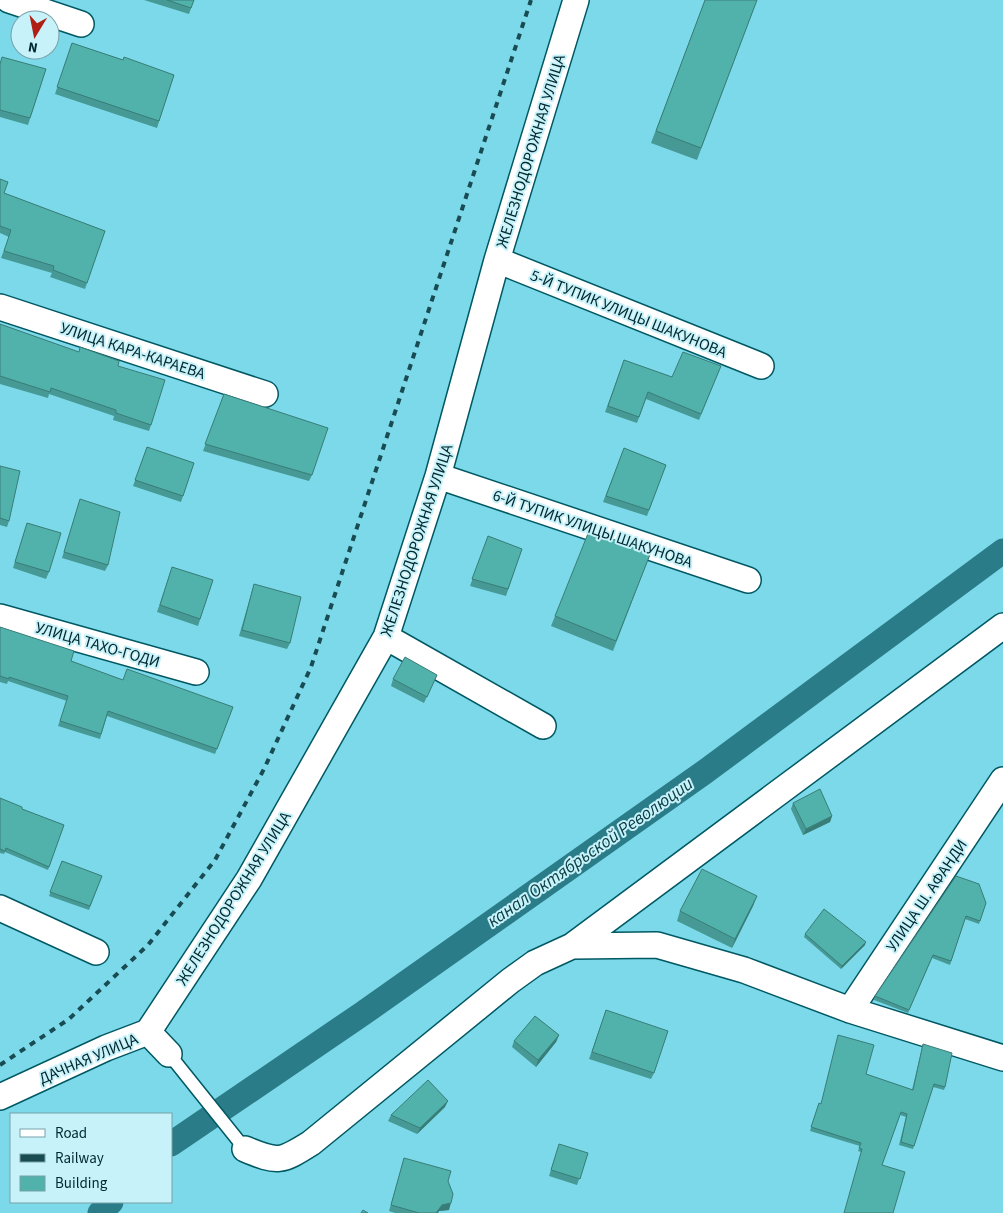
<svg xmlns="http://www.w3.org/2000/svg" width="1003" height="1213" viewBox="0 0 1003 1213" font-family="'Source Sans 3',sans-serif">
  <rect width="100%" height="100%" fill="#7cd9e9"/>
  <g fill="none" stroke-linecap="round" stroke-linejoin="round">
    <path stroke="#2b7c89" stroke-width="25" d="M171,1144L362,1014L706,771L1003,551
      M100,1213L111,1202"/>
    <defs>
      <path id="service" d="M169,1054L245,1149"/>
      <path id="minor" d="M9,0L81,24
        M497,260L761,366
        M0,307L265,394
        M438,476L748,580
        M0,617L196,672
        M386,637L543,726
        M0,908L96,952
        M572,946L1003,626
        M850,1010L1003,780
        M148,1032L249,879L386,637L438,476L497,260L576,0
        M0,1097L106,1048L148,1032L169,1054
        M245,1149C278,1163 281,1162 311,1143L510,981L535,963L572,946L657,945L744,970L850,1010L1003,1058"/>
    </defs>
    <use href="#service" stroke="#005863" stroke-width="15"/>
    <use href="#minor" stroke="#005863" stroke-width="28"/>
    <use href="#service" stroke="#fff" stroke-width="12"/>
    <use href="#minor" stroke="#fff" stroke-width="25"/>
    <path stroke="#194b53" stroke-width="4" stroke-dasharray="6 6" stroke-linecap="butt" d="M0,1065L69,1019L148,945L215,860L264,769L311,667L531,0"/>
  </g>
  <path fill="#469994" d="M144,0H194L189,14Z
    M705,0H757L697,160L651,143Z
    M72,43L123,60L174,75L157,128L55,94Z
    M0,63L46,69L28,125L0,117Z
    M0,179L4,193L105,231L85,289L50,277L52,273L1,258L9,237L0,233Z
    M0,324L118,366L151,425L149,431L113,420L114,416L49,394L48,398L0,384Z
    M624,360L672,377L721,366L699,420L646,399L637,423L605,412Z
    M224,394L312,475L309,481L203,451Z
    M147,447L194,463L181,502L133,486Z
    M624,448L666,465L647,516L603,502Z
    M0,466L9,521L7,527L0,525Z
    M80,499L108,565L105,571L62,558Z
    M25,529L49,572L46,579L13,568Z
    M488,536L522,549L506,596L470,586Z
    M651,552L613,651L551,626L555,616Z
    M172,567L213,580L198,626L157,612Z
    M254,584L290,643L287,649L239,636Z
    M0,627L71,661L123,680L233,707L215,754L107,716L100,739L58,726L67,701L8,681L7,684L0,682Z
    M437,675L424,703L391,686L393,679Z
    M0,798L22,809L64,825L48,870L5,852L4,854L0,853Z
    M793,803L832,816L830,822L803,835L791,809Z
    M62,861L102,876L89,910L49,896Z
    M956,876L986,903L979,924L965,919L950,965L932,958L908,1013L874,1000L875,996Z
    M757,896L753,906L732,948L677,921L680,911Z
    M805,934L865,945L841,969L804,937Z
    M606,1010L654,1073L651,1079L589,1059Z
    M559,1035L556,1042L536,1067L512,1047L514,1041Z
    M923,1044L945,1087L944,1090L933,1087L913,1149L899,1145L906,1117L900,1115L882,1165L893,1213L861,1152L858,1151L860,1146L810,1131L819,1103L821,1104L866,1074L912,1090Z
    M445,1107L417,1134L388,1121L391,1115Z
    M557,1151L588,1153L577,1185L549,1176Z
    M404,1158L448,1181L449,1210L439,1211L438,1213H395L389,1211Z"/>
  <path fill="#397d78" d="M832,816L830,822L803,835L806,829Z
    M757,896L753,906L732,948L735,939Z
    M866,942L865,945L841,969L842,966Z
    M559,1035L556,1042L536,1067L538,1060Z
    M448,1101L445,1107L417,1134L420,1128Z
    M451,1203L449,1210L439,1211L438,1213H436L442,1205Z"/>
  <path fill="#51b2ac" stroke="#397d78" d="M167,0H194L191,8Z
    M705,0H757L701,148L656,131Z
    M72,43L123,60L124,57L174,75L159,121L57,87Z
    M2,57L46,69L30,118L0,110V64Z
    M0,179L8,182L4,193L105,231L87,283L53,270L54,266L4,251L11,230L0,226Z
    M0,324L79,352L80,347L119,361L118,366L165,380L151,425L116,413V410L51,388L50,392L0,376Z
    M683,352L721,366L701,414L648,392L639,417L608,406L624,360L672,377Z
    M224,394L328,428L312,475L205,444Z
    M147,447L194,463L183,496L135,480Z
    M624,448L666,465L649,510L606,496Z
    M0,466L20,471L9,521L0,518Z
    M80,499L120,512L108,565L64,552Z
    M27,523L61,533L49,572L15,562Z
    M589,531L651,552L616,641L555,616Z
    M488,536L522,549L508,589L472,579Z
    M172,567L213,580L200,619L160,605Z
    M254,584L301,597L290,643L242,630Z
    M0,627L74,651L71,661L123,680L127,669L233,707L217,749L108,711L101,734L60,721L68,696L9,677V679L0,676Z
    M405,657L437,675L427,697L393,679Z
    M820,789L832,816L806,829L793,803Z
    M0,798L22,807V809L64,825L49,867L6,848L5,851L0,849Z
    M62,861L102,876L90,906L50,892Z
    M702,869L757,896L735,939L680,911Z
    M956,876L979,884L986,903L980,921L966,916L951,961L933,955L909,1010L875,996Z
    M824,909L866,942L842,966L805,934Z
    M606,1010L668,1031L654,1073L592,1052Z
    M535,1016L559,1035L538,1060L514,1041Z
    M838,1035L874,1045L866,1074L913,1090L923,1044L952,1053L945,1087L934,1084L914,1146L901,1142L907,1114L901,1112L882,1165L905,1172L893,1213H844L862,1149L859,1148L861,1143L811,1127L819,1103L821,1104Z
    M428,1080L448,1101L420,1128L391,1115Z
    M559,1144L588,1153L580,1179L551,1170Z
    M404,1158L451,1171L448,1181L453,1194L451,1203L442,1205L436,1213H419L391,1205Z
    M363,1210L368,1213H361Z"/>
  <g text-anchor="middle" stroke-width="4" stroke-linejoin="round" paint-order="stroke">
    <g font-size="16" fill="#00282e" stroke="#c7f2fa">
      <text transform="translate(530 151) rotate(-73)" y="6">ЖЕЛЕЗНОДОРОЖНАЯ УЛИЦА</text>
      <text transform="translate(629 313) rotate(22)" y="6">5-Й ТУПИК УЛИЦЫ ШАКУНОВА</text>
      <text transform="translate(133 350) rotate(18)" y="6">УЛИЦА КАРА-КАРАЕВА</text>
      <text transform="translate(593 528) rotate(19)" y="6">6-Й ТУПИК УЛИЦЫ ШАКУНОВА</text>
      <text transform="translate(416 540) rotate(-72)" y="6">ЖЕЛЕЗНОДОРОЖНАЯ УЛИЦА</text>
      <text transform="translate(98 644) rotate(16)" y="6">УЛИЦА ТАХО-ГОДИ</text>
      <text transform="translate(926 895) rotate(-56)" y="6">УЛИЦА Ш. АФАНДИ</text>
      <text transform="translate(233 898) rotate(-58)" y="6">ЖЕЛЕЗНОДОРОЖНАЯ УЛИЦА</text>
      <text transform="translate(88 1058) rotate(-23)" y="6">ДАЧНАЯ УЛИЦА</text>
    </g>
    <g font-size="18" font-style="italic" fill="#0b3d44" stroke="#c7f2fa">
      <text transform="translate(590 852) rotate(-35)" y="6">канал Октябрьской Революции</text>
    </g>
  </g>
  <rect x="10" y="1113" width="162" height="90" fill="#c7f2fa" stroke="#77a1a8"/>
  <rect x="20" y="1129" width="25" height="8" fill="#ffffff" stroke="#77a1a8"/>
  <text x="55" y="1138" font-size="15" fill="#00282e">Road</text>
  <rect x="20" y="1154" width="25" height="8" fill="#194b53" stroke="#77a1a8"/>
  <text x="55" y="1163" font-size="15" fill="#00282e">Railway</text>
  <rect x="20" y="1176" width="25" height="15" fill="#51b2ac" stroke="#77a1a8"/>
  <text x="55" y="1188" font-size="15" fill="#00282e">Building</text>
  <g transform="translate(35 35) rotate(190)"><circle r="24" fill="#c7f2fa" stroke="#77a1a8"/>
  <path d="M0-4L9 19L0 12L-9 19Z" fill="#af1f15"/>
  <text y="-8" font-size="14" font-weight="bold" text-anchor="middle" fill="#00282e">N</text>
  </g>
</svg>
